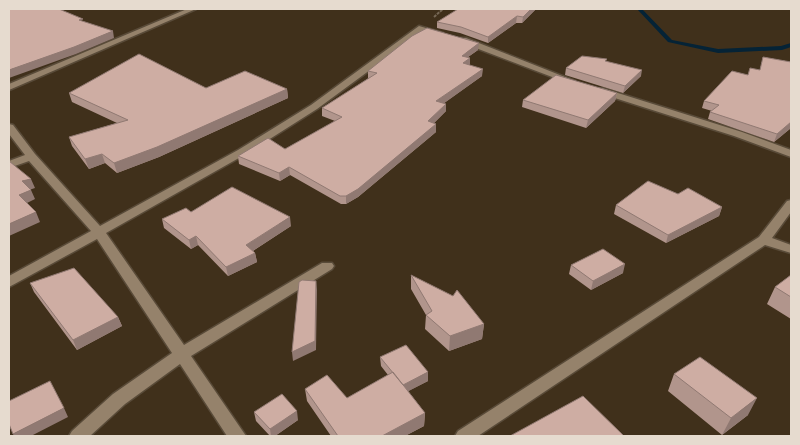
<svg xmlns="http://www.w3.org/2000/svg" width="800" height="445" viewBox="0 0 800 445" font-family="Rubik,sans-serif">
  <rect width="100%" height="100%" fill="#40301b"/>
  <g fill="none" stroke-linecap="round" stroke-linejoin="round">
    <path fill="#052336" fill-rule="evenodd" d="M637,9H642L672,40L718,49L781,46L791,43V47L782,50L718,53L668,42Z"/>
    <defs>
      <path id="minor" d="M187,9H196L9,90V84Z
        M419,26L443,33L439,35L423,31L317,109L246,154L106,233L184,345L322,263H332L334,266L332,269L191,356L246,436H227L180,364L125,404L90,436H69L72,431L113,394L172,353L97,239L9,287V276L91,231L29,161L9,168V161L25,155L9,134V124L13,125L35,154L100,226L238,150L311,105Z
        M460,38H466L575,81L574,83H568L460,42Z
        M602,88L742,132L791,150V157L734,136L599,93V89Z
        M791,200V212L772,238L791,245V253L765,245L478,436H455L458,431L759,237L787,201Z"/>
    </defs>
    <use href="#minor" stroke="#594b39" stroke-width="3"/>
    <path stroke="#766856" stroke-width="2" stroke-dasharray="3 1" stroke-linecap="butt" d="M434,17L443,9"/>
    <use href="#minor" fill="#95826b" fill-rule="evenodd"/>
  </g>
  <path fill="#b1958c" d="M536,9L522,23H516L488,43L460,33L437,28V22Z
    M478,50L468,57L470,64L469,65L482,76L444,103L446,111L434,123L436,124V132L358,197L346,204H341L290,175L280,181L239,164L238,156L285,149L335,121L322,116V108L369,78H368V71Z
    M763,57L791,62V128L774,142L708,119L710,112L712,111L702,108L704,101L748,75L760,70Z
    M607,59L606,61L641,76L623,93L565,75L566,68Z
    M206,88L287,89L288,98L159,157L117,173L105,163L89,169L72,146L69,137L117,123L72,102L69,93Z
    M617,93L615,101L586,128L522,107L523,100Z
    M678,194L722,207L719,216L666,243L614,214L616,205Z
    M191,212L291,226L253,251L255,253L257,262L228,276L198,245L191,249L164,228L162,219Z
    M571,265L623,273L591,290L569,274Z
    M411,275L484,324L482,339L449,351L425,329L426,315L411,289Z
    M791,275V319L767,304L775,287Z
    M30,283L118,317L122,326L77,350L34,292Z
    M380,357L428,381L408,391L425,413L424,426L405,436H331L307,401L305,389L347,398L388,375L381,366Z
    M674,374L748,415L722,435L668,391Z
    M254,412L298,420L275,436H270L256,421Z"/>
  <path fill="#907972" d="M531,9H536L522,23L523,17Z
    M517,16L516,23L488,43V37Z
    M113,31L114,38L76,54L9,78V70Z
    M479,43L478,50L461,62L462,56Z
    M470,58V64L462,70L463,63Z
    M483,69L482,76L436,109V101Z
    M642,70L641,76L623,93L625,86Z
    M287,89L288,98L159,157L117,173L114,163Z
    M617,93L615,101L586,128L588,120Z
    M446,104V111L428,129V121Z
    M791,122V128L774,142L777,134Z
    M436,124V132L358,197L346,204V196Z
    M102,154L105,163L89,169L85,159Z
    M289,167L290,175L280,181L279,173Z
    M31,179L35,188L26,191L22,181Z
    M31,190L35,199L23,205L19,195Z
    M722,207L719,216L666,243L668,235Z
    M36,212L40,222L9,236V224Z
    M290,217L291,226L248,254L246,245Z
    M196,236L198,245L191,249L189,240Z
    M255,253L257,262L228,276L226,267Z
    M625,264L623,273L591,290L593,281Z
    M316,281L317,290L316,350L293,361L292,352Z
    M118,317L122,326L77,350L73,340Z
    M484,324L482,339L449,351L450,336Z
    M428,372V381L403,394V385Z
    M757,398L748,415L722,435L731,418Z
    M64,408L68,417L31,436H14L13,434Z
    M297,411L298,420L275,436H271L270,429Z
    M425,413L424,426L405,436H382Z"/>
  <path fill="#ceada3" stroke="#907972" d="M9,9H59L83,19L79,20L113,31L74,47L9,70Z
    M458,9H531L523,17L517,16L488,37L461,27L437,22Z
    M427,28L479,43L462,56L470,58L463,63L483,69L436,101L446,104L428,121L436,124L358,189L346,196H340L289,167L279,173L238,156L268,138L285,149L342,117L322,108L377,73L368,71L412,36Z
    M139,54L206,88L245,71L287,89L157,147L114,163L102,154L85,159L69,137L128,120L69,93Z
    M582,56L607,59L605,61L642,70L625,86L566,68Z
    M763,57L791,62V122L777,134L710,112L719,105L704,101L732,71L748,75L750,68L760,70Z
    M556,75L617,93L588,120L523,100Z
    M9,161L31,179L22,181L31,190L19,195L36,212L9,224Z
    M648,181L678,194L688,188L722,207L668,235L616,205Z
    M232,187L290,217L246,245L255,253L226,267L196,236L189,240L162,219L186,208L191,212Z
    M603,249L625,264L593,281L571,265Z
    M74,268L118,317L73,340L30,283Z
    M411,275L453,296L457,290L484,324L450,336L426,315L432,311Z
    M791,275V297L775,287Z
    M302,280L316,281L315,341L292,352L299,282Z
    M406,345L428,372L403,385L380,357Z
    M700,357L757,398L731,418L674,374Z
    M393,372L425,413L382,436H338L305,389L327,375L347,398Z
    M50,381L64,408L13,434L9,424V401Z
    M282,394L297,411L270,429L254,412Z
    M583,396L624,436H510Z"/>
  <rect width="800" height="445" fill="none" stroke="#e6dbcf" stroke-width="20"/>
</svg>
